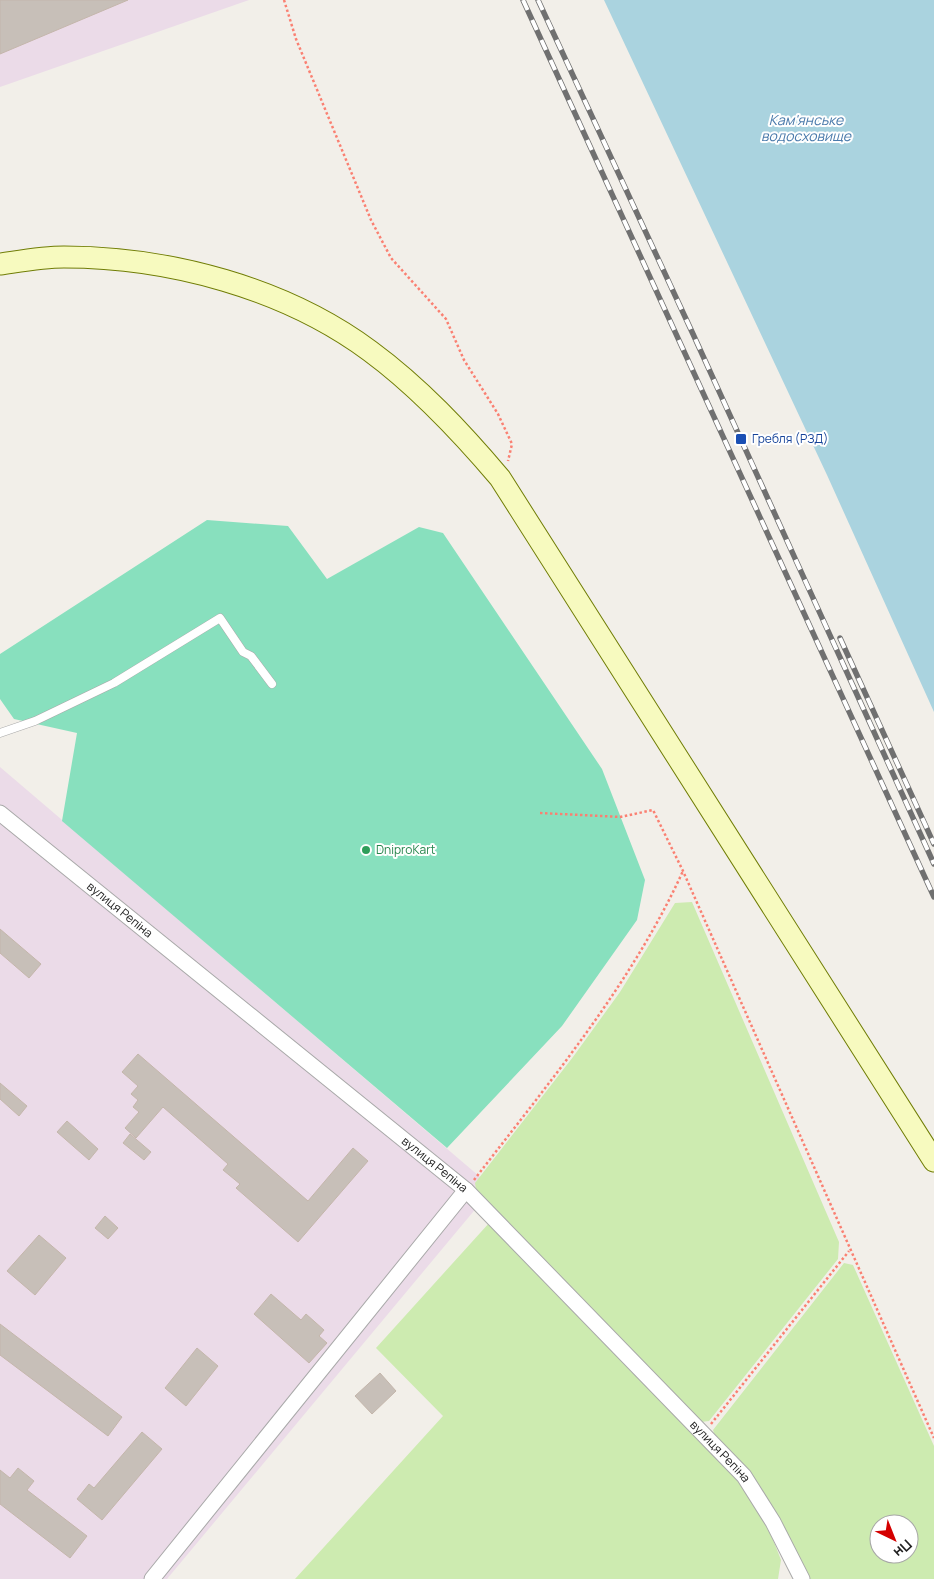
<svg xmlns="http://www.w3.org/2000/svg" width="934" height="1579" viewBox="0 0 934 1579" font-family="Manrope,sans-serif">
  <rect width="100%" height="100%" fill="#f2efe9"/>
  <path fill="#ebdbe8" d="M0,0H249L0,87Z
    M0,767L493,1188L167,1579H0Z"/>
  <path fill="#cdebb0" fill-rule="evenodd" d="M692,902L839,1242L838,1259L709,1421L701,1422L476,1189L475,1183L573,1057L620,992L675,903Z
    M490,1222L739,1481L767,1524L781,1560L778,1579H295L443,1416L376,1348Z
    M844,1263L853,1265L934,1446V1579H810L794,1547L715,1436L713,1430ZM879,1524H909V1554H879Z"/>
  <path fill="#88e0be" d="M207,520L288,526L327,579L419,527L443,533L602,769L645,880L637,920L562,1026L447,1148L62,821L77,733L14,719L0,699V654Z"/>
  <path fill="#aad3df" d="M604,0H934V712L827,475Z"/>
  <path fill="#c7bfb8" stroke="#c4b6ab" d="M0,0H128L0,54Z
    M0,929L41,964L29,978L0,953Z
    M138,1054L308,1201L353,1148L368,1161L298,1242L236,1188L240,1184L223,1170L228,1164L163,1107L136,1138L125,1128L139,1112L133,1107L138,1100L131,1094L138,1086L122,1072Z
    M0,1083L27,1106L19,1116L0,1099Z
    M67,1121L98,1149L89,1160L57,1132Z
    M130,1134L151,1152L144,1160L123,1143Z
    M105,1216L118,1228L108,1239L95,1228Z
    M39,1235L66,1258L35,1295L7,1271Z
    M271,1294L301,1320L306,1314L324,1330L319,1336L327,1343L309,1363L254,1314Z
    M0,1324L122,1417L108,1436L0,1355Z
    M197,1348L218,1366L186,1406L165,1388Z
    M380,1373L396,1391L372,1414L355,1396Z
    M142,1432L162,1449L102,1520L77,1499L89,1484L94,1488Z
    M18,1468L34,1481L27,1490L87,1536L70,1558L0,1504V1470L10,1478Z"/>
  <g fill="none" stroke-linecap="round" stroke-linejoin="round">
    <defs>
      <path id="service" d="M0,733L35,721L114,683L220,618L243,652L251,656L272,684"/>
      <g id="minor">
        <path id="s1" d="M0,813L466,1190L744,1476L773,1522L802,1579"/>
        <path d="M152,1579L466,1190"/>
      </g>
      <path id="secondary" d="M0,264C21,261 43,257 64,257C169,257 285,288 370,351C419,387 461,432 500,478L934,1161"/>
    </defs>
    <use href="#service" stroke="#a9a9a9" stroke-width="9"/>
    <use href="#minor" stroke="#a9a9a9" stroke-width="17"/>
    <use href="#secondary" stroke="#707d05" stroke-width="23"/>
    <path stroke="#fa8072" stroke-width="2.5" stroke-dasharray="2.5 2.5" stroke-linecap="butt" d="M284,0L296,39L371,220L391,258L446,319L464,360L498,414L512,444L508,461
      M540,813L620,817L653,810L683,871L934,1438
      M474,1180C550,1081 631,985 683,871
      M711,1424L849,1251"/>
    <use href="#service" stroke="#fff" stroke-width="8"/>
    <use href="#minor" stroke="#fff" stroke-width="15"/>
    <use href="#secondary" stroke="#f7fabf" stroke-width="21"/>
    <defs>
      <path id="rail" d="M523,0L934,897
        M538,0L693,334L934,864
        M840,638L934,844"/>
    </defs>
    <use href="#rail" stroke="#707070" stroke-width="5.5"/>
    <use href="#rail" stroke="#fff" stroke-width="4" stroke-dasharray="11" stroke-linecap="butt"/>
  </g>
  <rect fill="#1a4fb4" stroke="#fff" stroke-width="2" x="735" y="433" width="12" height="12" rx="2.5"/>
  <circle fill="#2e9e5b" stroke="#fff" stroke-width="2" cx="366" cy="850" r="5"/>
  <g text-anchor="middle" stroke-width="4" stroke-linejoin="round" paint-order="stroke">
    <g font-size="12" fill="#164399" stroke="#fff" text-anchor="start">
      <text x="752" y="443">Гребля (РЗД)</text>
    </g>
    <g font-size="12" fill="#27864d" stroke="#fff" text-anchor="start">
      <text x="376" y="854">DniproKart</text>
    </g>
    <g font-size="12" fill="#222" stroke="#fff">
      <text dy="4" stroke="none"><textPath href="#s1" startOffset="154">вулиця Репіна</textPath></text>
      <text dy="4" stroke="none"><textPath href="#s1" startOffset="559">вулиця Репіна</textPath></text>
      <text dy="4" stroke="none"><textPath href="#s1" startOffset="964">вулиця Репіна</textPath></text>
    </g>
    <g font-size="14" font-style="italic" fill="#4a7aab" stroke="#fff">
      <text x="806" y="125">Кам'янське<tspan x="806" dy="16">водосховище</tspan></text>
    </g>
  </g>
  <g transform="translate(894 1539) rotate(137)"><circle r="24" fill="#ffffff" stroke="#a7a7a7"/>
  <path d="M0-4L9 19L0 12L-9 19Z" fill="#d40000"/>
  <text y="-8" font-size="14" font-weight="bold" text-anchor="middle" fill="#222222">Пн</text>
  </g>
</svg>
